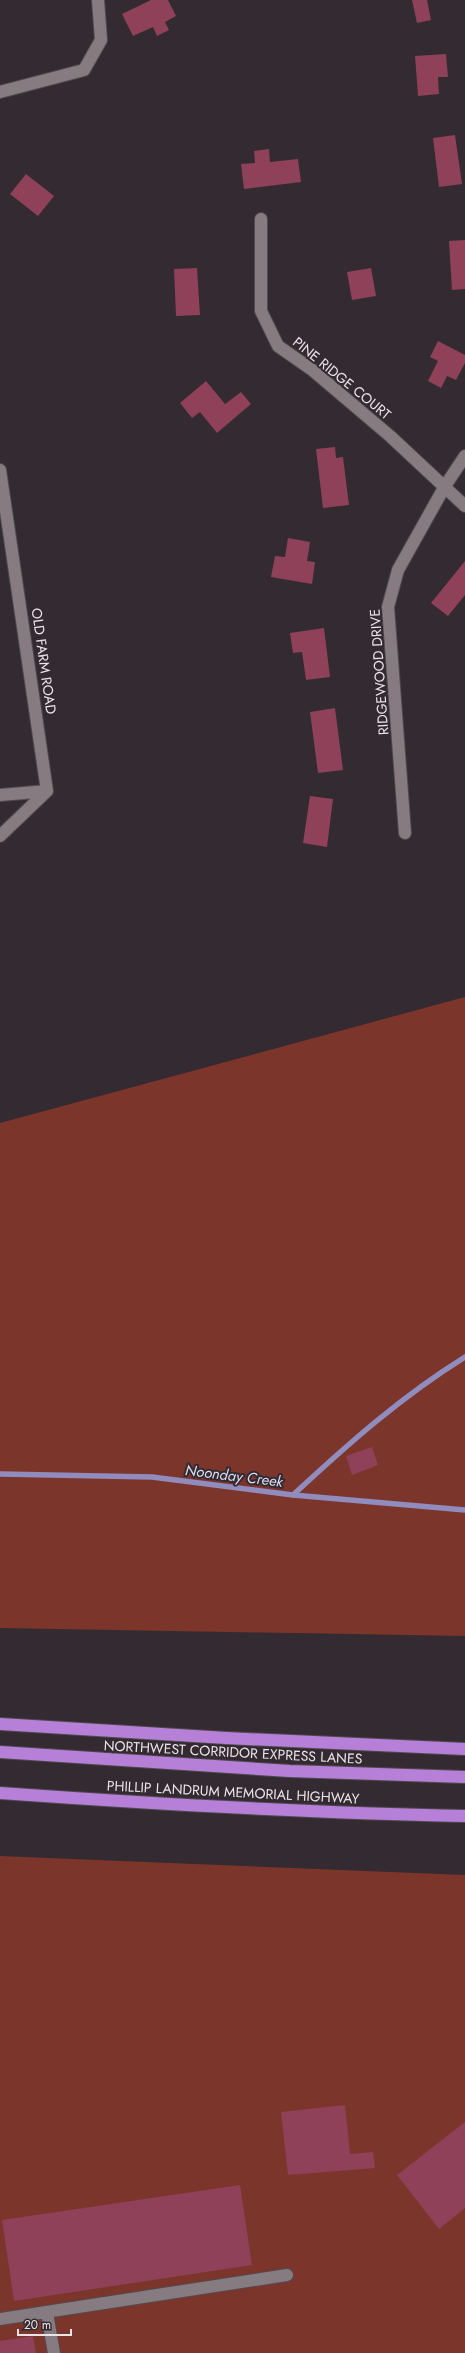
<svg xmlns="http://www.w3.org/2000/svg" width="465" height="2353" viewBox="0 0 465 2353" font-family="Jost,sans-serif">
  <rect width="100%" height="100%" fill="#332b31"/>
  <path fill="#7c352b" d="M465,997V1636L0,1628V1123Z
    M0,1856L465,1875V2353H0Z"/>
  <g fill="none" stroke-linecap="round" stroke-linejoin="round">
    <path stroke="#918cbe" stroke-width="5.5" d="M0,1474L152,1477L293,1495L465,1510
      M293,1495C348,1444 402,1396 465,1357"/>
  </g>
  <path fill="#8e4158" d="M151,0H168L176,16L165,22L169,30L157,36L153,27L133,36L122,14Z
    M412,0H427L431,20L417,23Z
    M446,54L448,77H438L439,94L418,96L415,56Z
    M455,135L462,184L439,187L433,138Z
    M269,149L270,162L298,159L301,182L244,189L241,164L255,163L254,151Z
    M26,174L54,196L38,216L10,194Z
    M465,240V289L452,290L449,241Z
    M197,268L200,315L176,316L174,269Z
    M371,268L376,296L352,300L347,272Z
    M438,341L465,355V363L456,380L447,376L441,388L428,381L438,361L430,357Z
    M206,381L225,404L241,392L251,404L217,433L200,412L192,418L180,403Z
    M335,447L336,458L343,457L349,505L323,508L316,449Z
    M288,538L310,542L307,561L315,562L312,584L271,577L275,556L285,557Z
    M465,561V595L448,616L431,603Z
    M324,628L330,677L306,680L302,652L293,653L290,633Z
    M335,708L343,770L318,773L310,712Z
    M310,796L333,799L327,847L303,843Z
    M372,1447L378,1465L352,1475L346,1456Z
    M345,2105L350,2154L373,2152L375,2168L288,2175L281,2112Z
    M465,2122V2208L439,2229L397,2175Z
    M240,2185L252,2265L14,2301L2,2220Z
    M33,2336L36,2353H0V2341Z"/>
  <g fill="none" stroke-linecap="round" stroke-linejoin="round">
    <defs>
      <path id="minor" d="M0,92L84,70L101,40L98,0
        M261,219V311L278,346L311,369L390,436L465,506
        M0,470L47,791L0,836
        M0,795L47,791
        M405,833L388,607L398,570L445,486L465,456
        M47,2313L54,2353
        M0,2319L287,2275"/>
      <path id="highway" d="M0,1724L226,1738L465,1749
        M0,1752L290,1771L465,1777
        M0,1793C155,1804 310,1813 465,1816"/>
    </defs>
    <use href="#minor" stroke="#514a4e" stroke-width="14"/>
    <use href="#highway" stroke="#514a4e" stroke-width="14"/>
    <use href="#minor" stroke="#857b81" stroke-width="12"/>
    <use href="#highway" stroke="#b680d8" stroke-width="12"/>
  </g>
  <g text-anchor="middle" stroke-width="4" stroke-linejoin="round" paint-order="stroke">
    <g font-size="14" fill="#e9e4e7" stroke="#332b31">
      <text transform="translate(342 378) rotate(39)" y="5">PINE RIDGE COURT</text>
      <text transform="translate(44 661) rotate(82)" y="5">OLD FARM ROAD</text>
      <text transform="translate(379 672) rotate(-94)" y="5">RIDGEWOOD DRIVE</text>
      <text transform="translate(233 1752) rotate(3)" y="5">NORTHWEST CORRIDOR EXPRESS LANES</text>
      <text transform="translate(233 1792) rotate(3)" y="5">PHILLIP LANDRUM MEMORIAL HIGHWAY</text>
    </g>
    <g font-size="15" font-style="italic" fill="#dadaee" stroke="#332b31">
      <text transform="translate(234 1476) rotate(7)" y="5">Noonday Creek</text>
    </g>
  </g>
  <path d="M18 2329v6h53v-6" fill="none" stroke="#e9e4e7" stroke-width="2"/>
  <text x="24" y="2329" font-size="12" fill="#e9e4e7" stroke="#332b31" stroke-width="3" paint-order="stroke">20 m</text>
</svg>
